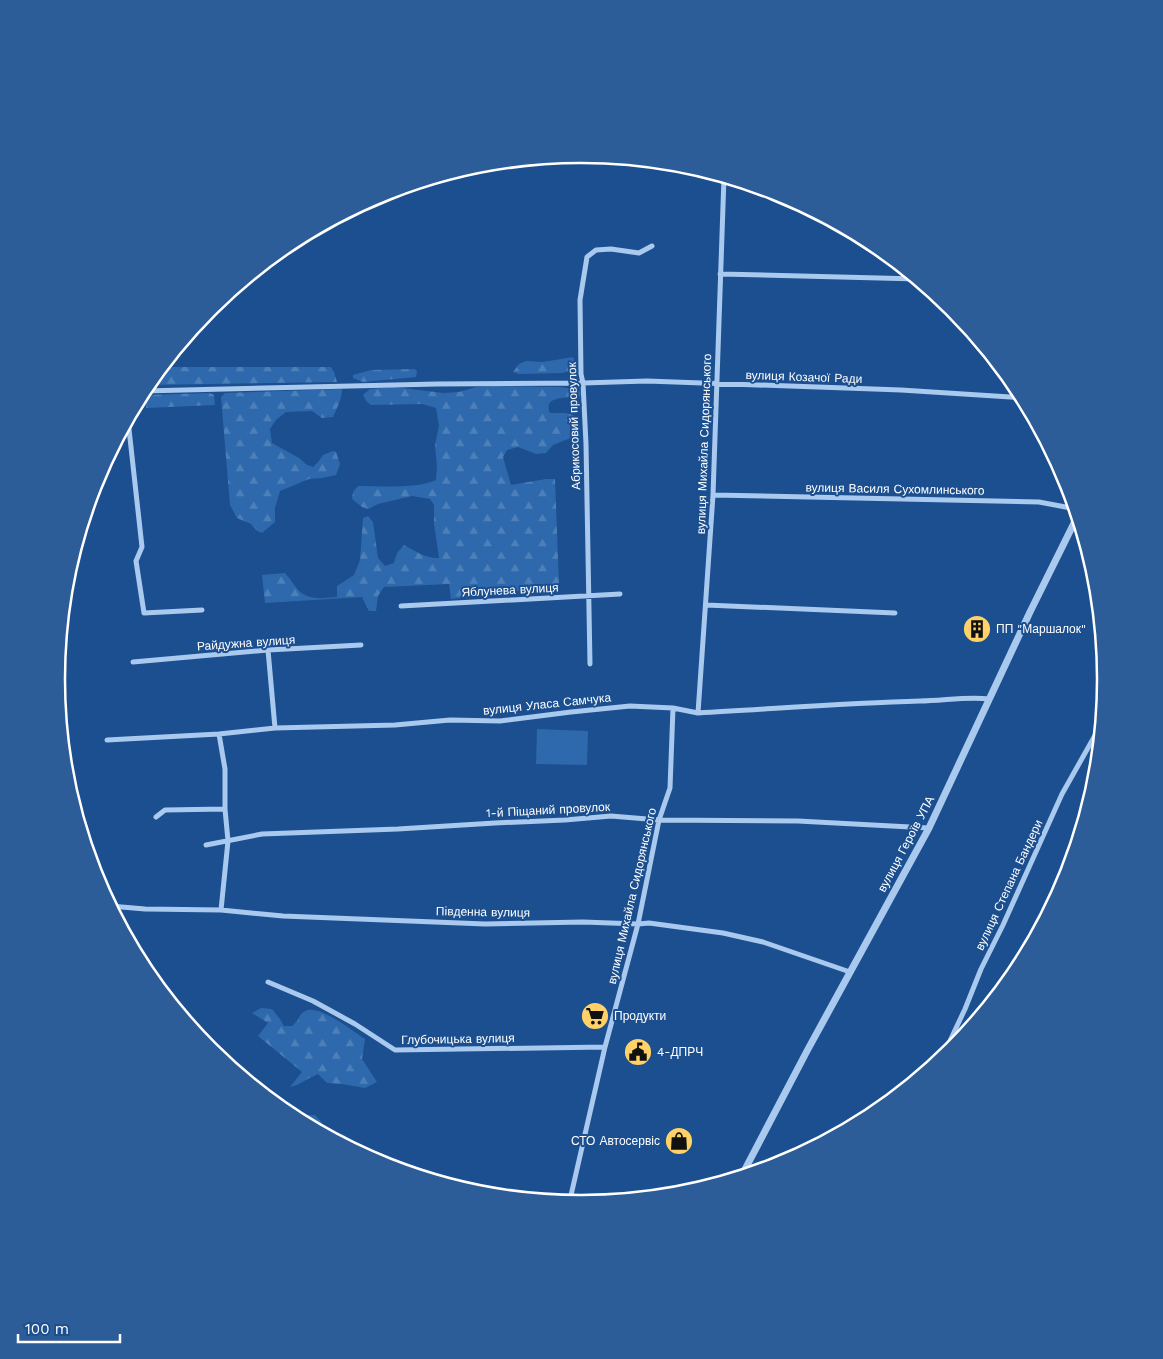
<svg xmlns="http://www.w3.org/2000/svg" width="1163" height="1359" viewBox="0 0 1163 1359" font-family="'Work Sans',sans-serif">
  <defs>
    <pattern id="forest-firs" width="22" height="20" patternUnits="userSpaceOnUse" patternTransform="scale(1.25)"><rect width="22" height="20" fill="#2e69ad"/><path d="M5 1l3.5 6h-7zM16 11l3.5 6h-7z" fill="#4d80b9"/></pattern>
  </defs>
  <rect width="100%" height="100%" fill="#1b4f8f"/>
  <path fill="url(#forest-firs)" d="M573,357L576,364L573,370L562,373L519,374L513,372L519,364L526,361L543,362Z
    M171,367H331L334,372L337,382L147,385L161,368Z
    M415,369L417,371L416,377L363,382L353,378V375L371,370Z
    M494,386L559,387L576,389L581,392L580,397C569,398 542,395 550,413C563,414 578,409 580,428L573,437L553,445L546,453L536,454L518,447L507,450L503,457L511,485L546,479H555L559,584L545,588L451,599L449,584L384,587L378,596L376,611H369L362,597L265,603L262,575L285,573C290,578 293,584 298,590C309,601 323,598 337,597V586L354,575L360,560L363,518L368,516L373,522L378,558L385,566L394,563L397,553L404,545C415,551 427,559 439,558L434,524V505L430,499L412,496L378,504L368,509L362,507L352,499L353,492L358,486C380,486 417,489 436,480L437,467L435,445L439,426L436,408L422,404L371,405L367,402L363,395L370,389L393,387L444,393L459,392L476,387Z
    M342,389C342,400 337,407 333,417L322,418L312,411L286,412L276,420L270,429L272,443L299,458L307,465L313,467L319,461L323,455L333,451L336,452L340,464L336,475L322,478L309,479L280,491L275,508V522L262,533L257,531L251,524L237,518L230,505L221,397L225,393Z
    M210,393L214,395L215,405L146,408V397L148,395Z
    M261,1008L272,1009L280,1019L284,1026H292L297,1021L301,1014C303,1012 305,1011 308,1010C322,1007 353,1031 365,1039L362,1059L377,1082L365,1088L342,1084L327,1083L318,1074C308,1078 300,1085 290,1087L302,1072L258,1036L268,1023L252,1013Z
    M280,1108L295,1116L315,1115L322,1123L323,1128L344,1135L352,1142L350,1149L289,1116Z
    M387,1158C399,1159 411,1166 418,1176L397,1170L387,1164Z"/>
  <path fill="#2e69ad" d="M537,729L588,731L587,765L536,764Z"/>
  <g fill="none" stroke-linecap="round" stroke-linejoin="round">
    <path stroke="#a9c9ee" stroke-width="5" d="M720,274L918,279
      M143,391L437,384L583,383L647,381L901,390L1024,398
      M128,420L142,547L136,561L144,613L202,610
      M713,495L1039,502L1076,509
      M706,605L895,613
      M401,606L620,594
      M268,650L275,728
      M133,662L268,650L361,645
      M590,664L586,444L583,383L581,374L580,300L587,257L596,250L611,249L639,253L652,246
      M698,713L713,495L724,177
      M219,734L225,769V809L228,841L221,910
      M107,740L219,734L275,728L395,725L450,720L500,721L571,712L630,706L673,708L698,713C772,709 846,703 920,701C942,701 968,696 989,699
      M156,817L165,810L225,809
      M206,845L262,834L398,829L495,823L565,820L611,816L659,820L798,821L929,828
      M110,906L145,909L221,910L283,916L485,924L583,922L638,924L649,923L723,933L763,942L850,972
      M268,982L313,1001L355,1024L395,1050L605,1047
      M941,1060L965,1009L981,969L1003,925L1062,794L1102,723
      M569,1204L605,1047L638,924L659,820L670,788L673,708"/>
    <path stroke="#a9c9ee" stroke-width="7" d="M741,1177L807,1051L929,828L1030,612L1078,515"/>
  </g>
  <defs>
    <symbol id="building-disc" viewBox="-11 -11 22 22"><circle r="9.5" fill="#ffd166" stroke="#1b4f8f"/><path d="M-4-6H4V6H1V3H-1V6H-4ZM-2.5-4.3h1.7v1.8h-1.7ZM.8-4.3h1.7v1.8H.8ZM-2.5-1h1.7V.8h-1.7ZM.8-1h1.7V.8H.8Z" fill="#111"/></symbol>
    <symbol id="supermarket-disc" viewBox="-11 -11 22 22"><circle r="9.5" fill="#ffd166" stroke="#1b4f8f"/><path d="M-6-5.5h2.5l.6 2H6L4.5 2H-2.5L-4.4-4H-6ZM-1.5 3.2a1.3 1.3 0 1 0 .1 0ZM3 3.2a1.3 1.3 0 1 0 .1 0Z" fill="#111"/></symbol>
    <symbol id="civic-disc" viewBox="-11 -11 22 22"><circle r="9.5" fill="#ffd166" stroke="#1b4f8f"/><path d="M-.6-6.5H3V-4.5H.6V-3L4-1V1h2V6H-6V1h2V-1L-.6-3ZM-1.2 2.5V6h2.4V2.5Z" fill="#111"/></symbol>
    <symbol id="shop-disc" viewBox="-11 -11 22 22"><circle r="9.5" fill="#ffd166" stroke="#1b4f8f"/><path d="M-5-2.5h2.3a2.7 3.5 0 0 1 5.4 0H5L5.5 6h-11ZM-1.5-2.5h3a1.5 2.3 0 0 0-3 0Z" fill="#111"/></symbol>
  </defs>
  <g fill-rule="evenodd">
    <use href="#building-disc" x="961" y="613" width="32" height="32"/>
    <use href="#supermarket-disc" x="579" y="1000" width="32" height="32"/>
    <use href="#civic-disc" x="622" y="1036" width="32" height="32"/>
    <use href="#shop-disc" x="663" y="1125" width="32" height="32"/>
  </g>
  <g text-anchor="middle" stroke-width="4" stroke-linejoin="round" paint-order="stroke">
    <g font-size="12" fill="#fff" stroke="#1b4f8f">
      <text transform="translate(804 377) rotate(2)" y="4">вулиця Козачої Ради</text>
      <text transform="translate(574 426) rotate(-92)" y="4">Абрикосовий провулок</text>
      <text transform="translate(704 444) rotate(-88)" y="4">вулиця Михайла Сидорянського</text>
      <text transform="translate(895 489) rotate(1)" y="4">вулиця Василя Сухомлинського</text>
      <text transform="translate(510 590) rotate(-3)" y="4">Яблунева вулиця</text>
      <text transform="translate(246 643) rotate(-4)" y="4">Райдужна вулиця</text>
      <text transform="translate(547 704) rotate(-6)" y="4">вулиця Уласа Самчука</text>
      <text transform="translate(548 810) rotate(-3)" y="4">1-й Піщаний провулок</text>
      <text transform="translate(906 844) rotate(-62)" y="4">вулиця Героїв УПА</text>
      <text transform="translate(1009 885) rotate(-65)" y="4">вулиця Степана Бандери</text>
      <text transform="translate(632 896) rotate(-77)" y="4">вулиця Михайла Сидорянського</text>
      <text transform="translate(483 912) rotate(1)" y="4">Південна вулиця</text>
      <text transform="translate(458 1039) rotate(-1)" y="4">Глубочицька вулиця</text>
    </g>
    <g font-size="12" fill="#fff" stroke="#1b4f8f" text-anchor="start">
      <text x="996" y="633">ПП "Маршалок"</text>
      <text x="614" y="1020">Продукти</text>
      <text x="657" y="1056">4-ДПРЧ</text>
      <text x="660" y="1145" text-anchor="end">СТО Автосервіс</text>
    </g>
  </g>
  <path d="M0 0H1163V1359H0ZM65 679a516 516 0 1 1 1032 0a516 516 0 1 1-1032 0Z" fill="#2d5d98" fill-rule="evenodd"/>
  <path fill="none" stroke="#fff" stroke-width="2.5" d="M65 679a516 516 0 1 1 1032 0a516 516 0 1 1-1032 0Z"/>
  <path d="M18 1334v8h102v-8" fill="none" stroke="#ffffff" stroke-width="2.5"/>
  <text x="25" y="1334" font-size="15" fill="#ffffff" stroke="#1b4f8f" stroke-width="4" paint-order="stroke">100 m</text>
</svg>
